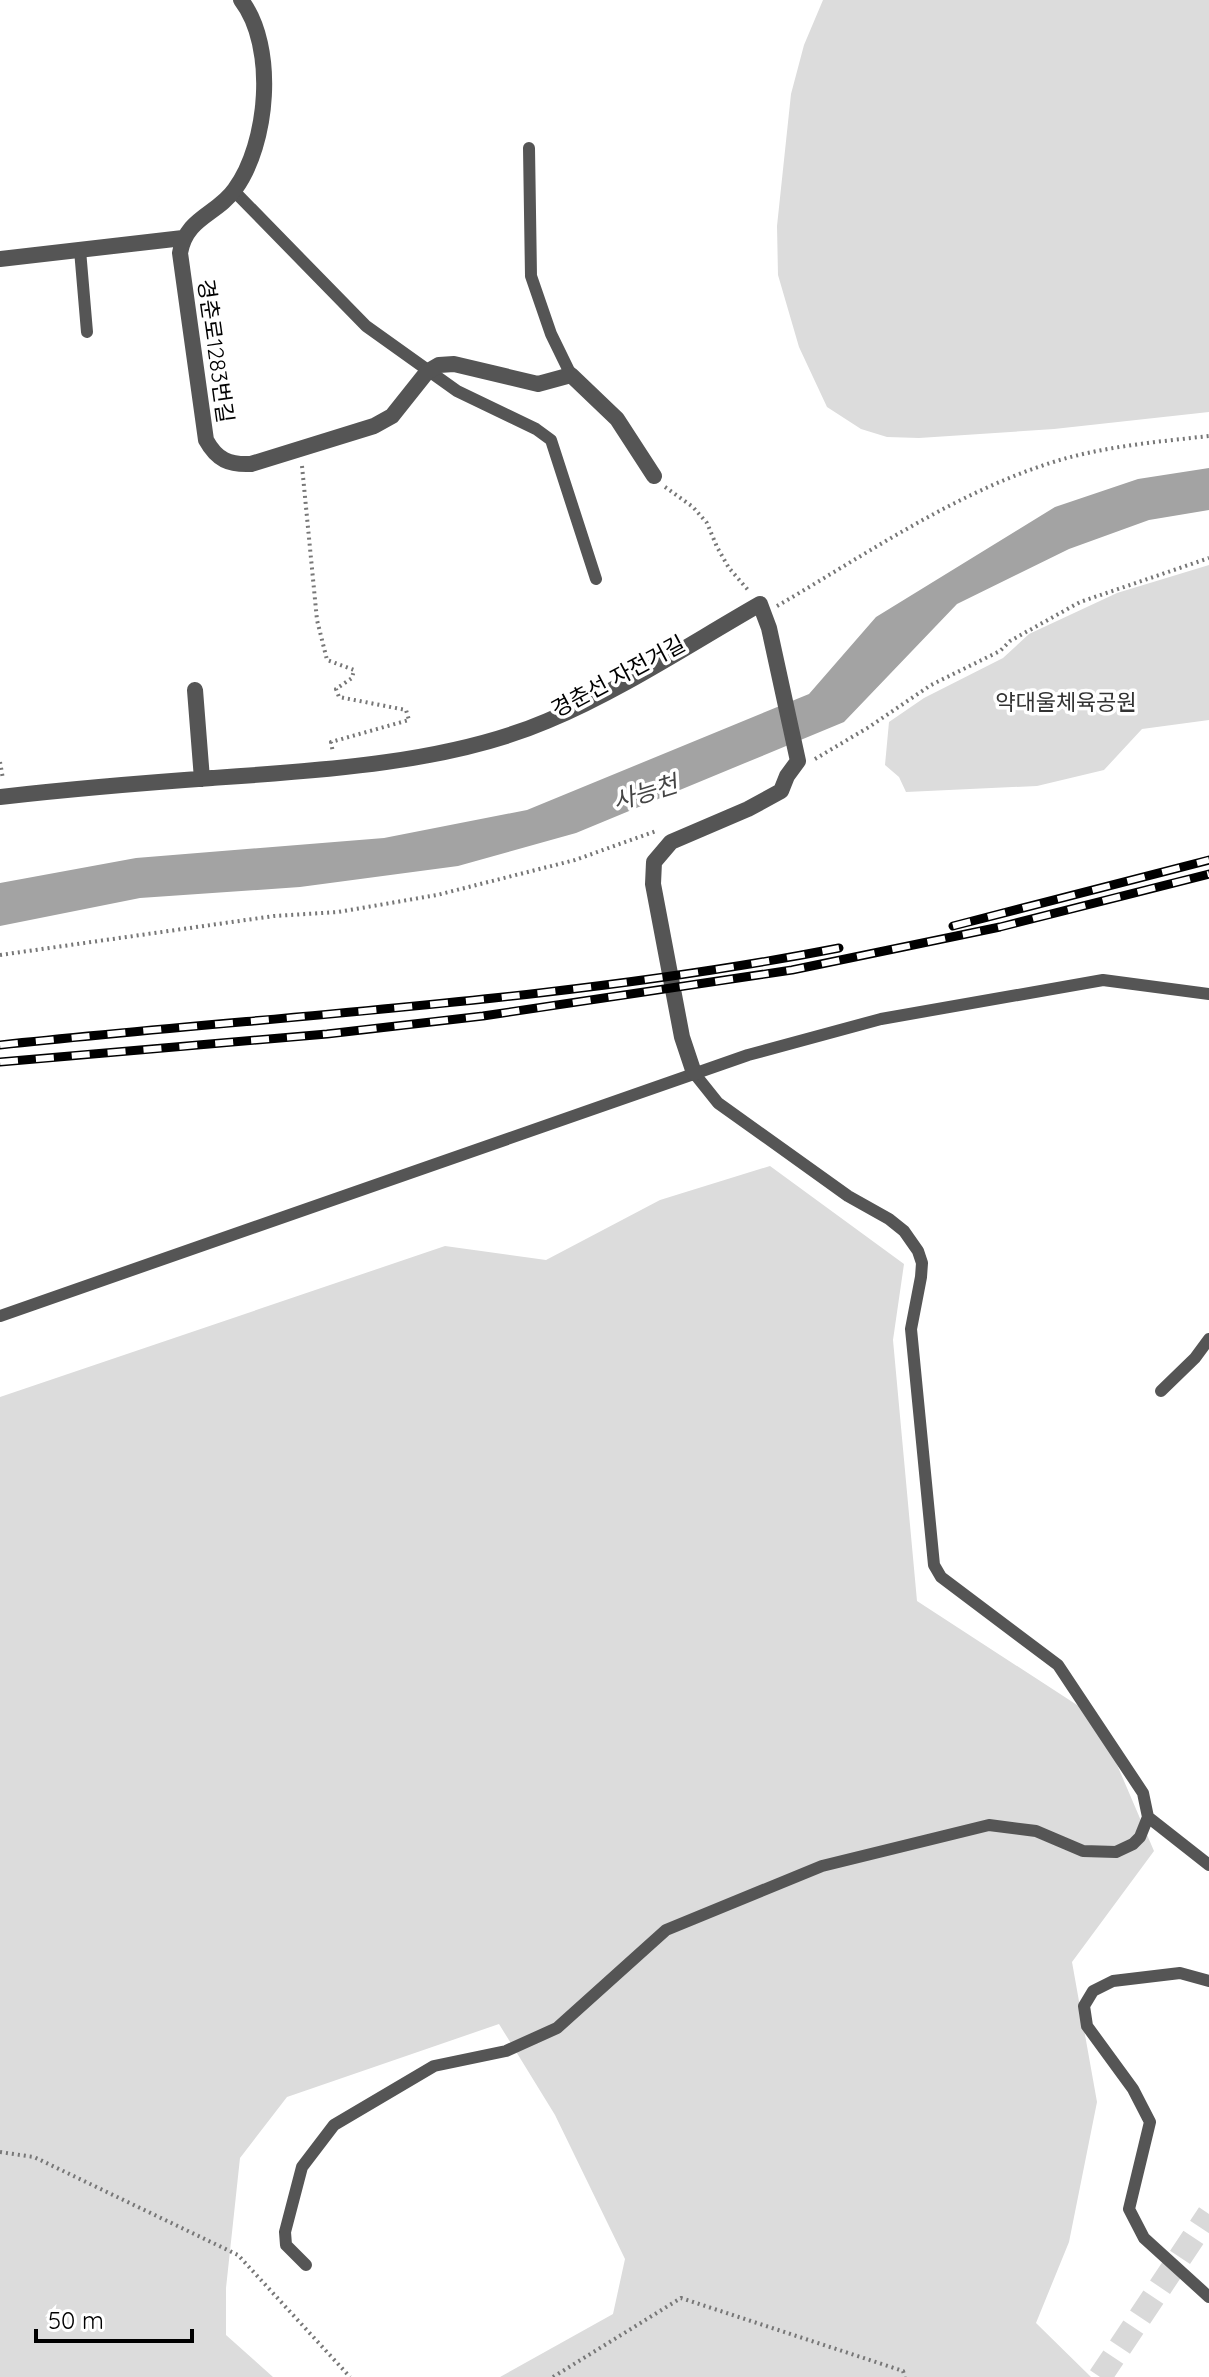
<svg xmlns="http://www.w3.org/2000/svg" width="1209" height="2377" viewBox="0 0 1209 2377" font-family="Quicksand,'Noto Sans KR',sans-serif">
  <rect width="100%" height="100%" fill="#fff"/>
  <path fill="#dcdcdc" d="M823,0H1209V412L1054,429L919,438L887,437L861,429L827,407L799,347L778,275L777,226L791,94L804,45Z
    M1209,565V720L1142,729L1104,770L1037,786L906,792L899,777L885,765L889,722L924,698L1003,658L1029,634L1117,593Z
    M770,1166L904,1264L893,1340L917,1601L1097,1718L1154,1851L1072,1962L1097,2102L1069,2242L1036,2323L1091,2377H500L613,2314L625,2259L555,2115L499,2024L287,2097L240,2158L226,2288V2335L273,2377H0V1397L445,1246L546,1260L660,1200Z"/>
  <path fill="#a3a3a3" d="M1209,468V510L1149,520L1069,549L957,604L844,722L576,833L458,866L300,887L140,898L0,926V883L136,858L384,838L527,810L809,694L876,617L1055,507L1138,479Z"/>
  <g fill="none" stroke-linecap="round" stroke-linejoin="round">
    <path stroke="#d9d9d9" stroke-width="24" stroke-dasharray="24 12" stroke-linecap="butt" d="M1100,2377L1209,2214"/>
    <path stroke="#777" stroke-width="4" stroke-dasharray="2 4" stroke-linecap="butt" d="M302,466L317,620L327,660L354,670L352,678L336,689L339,697L406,710L409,720L331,742L333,753
      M665,487L693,507L707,523L717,547L729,568L748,590
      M777,606C865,555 950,496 1047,464C1098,447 1155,442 1209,436
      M815,759L869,727L931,685L1000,651L1010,641L1080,602L1209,558
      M0,762L3,779
      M0,955L274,916L338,912L437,895L575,860L656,831
      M0,2152L34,2157L238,2255L350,2377
      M553,2377L681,2298L903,2371L905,2377"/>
    <path stroke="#555" stroke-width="12" d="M529,148L531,276L551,334L571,375
      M234,191L366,326L457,391L536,429L551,440L596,579
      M80,250L87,332
      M694,1073L718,1103L848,1196L889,1219L904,1231L918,1251L922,1263L921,1277L911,1329L934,1565L941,1577L1058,1665L1143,1793L1148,1817L1209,1865
      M0,1316L748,1055L881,1019L1103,980L1209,994
      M1161,1391L1195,1358L1209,1339
      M1209,1981L1180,1973L1113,1981L1093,1991L1084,2006L1087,2026L1133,2089L1150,2122L1129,2209L1144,2238L1209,2297
      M306,2265L286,2245L285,2232L302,2167L334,2125L434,2066L506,2051L557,2028L666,1930L822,1866L989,1825L1036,1831L1083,1851L1116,1852L1133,1844L1140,1837L1148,1817"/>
    <path stroke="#555" stroke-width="16" d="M241,0C277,47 268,144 235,189C217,215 186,217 180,253L206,440C217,460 229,465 251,464L374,426L392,416L427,372L439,365L454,364L538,384L571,375L617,419L654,476
      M0,259L183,238
      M195,690L202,779
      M0,797C70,789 142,783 212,778C318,771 449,763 547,721C621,690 690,644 760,604L769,628L798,761L787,776L781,791L748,809L671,842L654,862L653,884L682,1037L694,1073"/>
    <defs>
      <path id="rail" d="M953,926L1209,860
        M0,1045C280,1015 562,1002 839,948
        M0,1062L327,1034L483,1016L792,970L1000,927L1209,874"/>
    </defs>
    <use href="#rail" stroke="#000" stroke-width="9"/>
    <use href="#rail" stroke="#fff" stroke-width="6" stroke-dasharray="18" stroke-linecap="butt"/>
  </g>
  <g text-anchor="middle" stroke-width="7" stroke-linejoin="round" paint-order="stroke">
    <g font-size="22" fill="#000" stroke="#fff">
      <text transform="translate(216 351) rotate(82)" y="8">경춘로1283번길</text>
      <text transform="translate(618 676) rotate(-28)" y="8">경춘선 자전거길</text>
    </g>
    <g font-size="22" fill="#333" stroke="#fff">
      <text x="1066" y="710">약대울체육공원</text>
    </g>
    <g font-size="24" font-style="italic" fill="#444" stroke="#fff">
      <text transform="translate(645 793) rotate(-17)" y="8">사능천</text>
    </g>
  </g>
  <path d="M36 2329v12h156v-12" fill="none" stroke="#000000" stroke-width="4"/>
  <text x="48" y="2329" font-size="24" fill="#000000" stroke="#ffffff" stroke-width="6" paint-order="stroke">50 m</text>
</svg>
